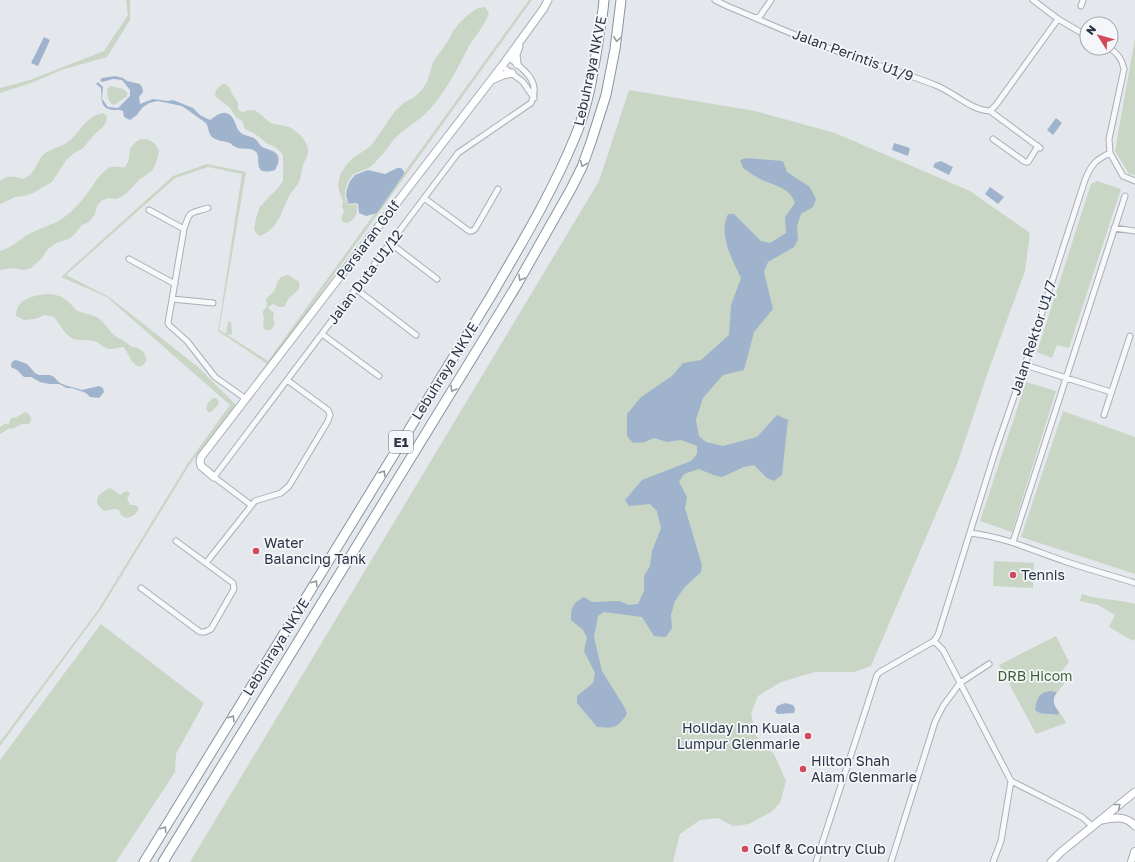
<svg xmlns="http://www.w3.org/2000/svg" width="1135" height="862" viewBox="0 0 1135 862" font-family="'Golos Text',sans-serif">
  <rect width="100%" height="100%" fill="#e4e7ec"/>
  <path fill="#c9d6c5" d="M126,0H130V20L107,57L64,69L31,83L0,93V88L30,80L104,51L128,15Z
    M529,0H532L269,365L218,331L242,174L208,167L175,178L66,275L109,297L198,367L236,405L190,464L101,609L0,746V742L98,610L188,463L230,405L107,297L61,277L173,176L207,164L246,172L219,330L226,334L228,322L231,321L232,333L231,335L226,334L268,361Z
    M485,7L489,13C485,25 476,35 469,46C456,71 443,98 422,117C413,124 403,130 395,138C389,145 385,153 378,159C375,163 371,167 366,169C360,172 355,172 351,177C346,184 341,199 350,205L355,204L357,205C358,213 355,220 347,223L343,222L341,219L344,211L342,207L343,201L339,191L338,185L340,175L346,165L353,158L371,146L395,111L405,102L413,98L421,91L427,82L433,62L448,41L453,31L460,22L469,14L478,8Z
    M1135,38V175L1129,174L1115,151Z
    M222,84H225L229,87L232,94L238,102V109L242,112C245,112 247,110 251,110C260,109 265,122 274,124C278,125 284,125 289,127C296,130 307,140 308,149C309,156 304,161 303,166C301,172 301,178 298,184C295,188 291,192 289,196C281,212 278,230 259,236L254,230L256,218L260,207L269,197L278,188L283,181V156L281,152L275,147L268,144L255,134L245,129L242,121L236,117L230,108L216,97L215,94L216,90Z
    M111,86L123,89L128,93L126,97L114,105C108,103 106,93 108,88Z
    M629,90L755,111L835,133L970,191L1030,233L1025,271L988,372L956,467L871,666L854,672H815L781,682L758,696L751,714L756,736L774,754L786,781L780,803L771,812L749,824L733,826L718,818L700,820L680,834L673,862H190L599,181Z
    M103,113L107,116L106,122L102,128L95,134L82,149L74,153L67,159L52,182L33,193L24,196L15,197L0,204V181C8,175 13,176 23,179C38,172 34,164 44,154C50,149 57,148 63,145C81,135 83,117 103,113Z
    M141,139C151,139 155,142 159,151L156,163L152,171L140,179L127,193L117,199L108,198L101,201L97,206L95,214L90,221L81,226L74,235L69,239L58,242L48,249L41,259L31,268L24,270L13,268L0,270V251C11,248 19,240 29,234C38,229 48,226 57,222C66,217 75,208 82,200C90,191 98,175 107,169C113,165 118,168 125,167C135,153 122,150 141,139Z
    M1097,181L1121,189L1069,348L1057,345L1052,358L1037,352L1091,184Z
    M288,275L299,282C301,291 294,293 289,298C287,301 286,304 284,307H279L273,304L268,307L269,309L274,313L273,320L275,323L272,329C261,334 263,324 264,317C261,309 264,312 267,306L266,299C268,296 271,295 273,292C279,285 275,277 288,275Z
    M46,294C55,294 62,296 69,302C71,304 73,307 75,309C83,315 93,313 101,320C106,325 109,331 115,336C121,340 126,341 130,346C138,348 144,349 146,358C147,361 146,362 144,364C134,373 129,352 123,347C119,347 115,349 111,349C104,349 100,343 94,341C86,339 77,342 70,337C63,332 60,324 54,317L45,315L35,319L24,320L16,316C16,299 32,296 46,294Z
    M1026,382L1056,391L1012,532L980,521Z
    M213,398H216L219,401L218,405L211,412H208L206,408L208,403Z
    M1063,411L1135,437V574L1021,537Z
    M25,412C31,414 33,419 29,424H22L12,429L10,428L0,434V427L6,423L8,425L11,418L17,417Z
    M109,488L112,489L120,495L124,492L128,491L130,494L127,498L130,505H135L139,508C136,515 132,517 126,518L121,515L119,510L114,509L104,511L97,504V500L99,495Z
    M994,561L1034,563L1033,588L993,586Z
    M1082,594C1100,600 1118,599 1135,604V639L1133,641L1109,627L1115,615L1098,605L1080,601Z
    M101,624L204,703L176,754L175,772L116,862H0V760Z
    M1056,636L1069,662L1061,672L1064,684C1044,706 1057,703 1066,723L1036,734L999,665Z"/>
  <path fill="#9fb4cc" d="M44,37L50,40L38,66L31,63Z
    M115,76L123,78L127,81L140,84L142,87L143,92L139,97L140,104L153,99L168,101L173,100L193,108L200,115L210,120C215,117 220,112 226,113C235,115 235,127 240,132C244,136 247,135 251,137C257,138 258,144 262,147C268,150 275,150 278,156C280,161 277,166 275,170C251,177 262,158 256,152C251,147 244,150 238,148C235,147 232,145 230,143C224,141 217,141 212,137C208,133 209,128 206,123L182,106L158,101L149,103L142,108L137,115L130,120L124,117L123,111C119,109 118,110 114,110C99,109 102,98 101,88L96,84L98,82L103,87L102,99L108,107L118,108L130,96V90L122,80L113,79L102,82L100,80L102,78Z
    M1056,118L1062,123L1053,135L1047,130Z
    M894,143L910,148L908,156L892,150Z
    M746,158L783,161L787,172L810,187L816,199L813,207L801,214L797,226L798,240L794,247L768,262L764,272L773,309L754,332L744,370L723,375L703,398L696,420L699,436L706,442L723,446L757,437L777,415L788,420L782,475L774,481L767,478L754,465L744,467L722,477L713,475L699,469L684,474L679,482L687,497L685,508L702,565L701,572L684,588L675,601L671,615L672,628L666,637L654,636L642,617L604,612L598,616L594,637L602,671L625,708L627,714C617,729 613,728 597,727L577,703V696L593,683L595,673L584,651L587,638L583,630L571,620C571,607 573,603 584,597L592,602L619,601L629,605L638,604L644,591V576L650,566L652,551L661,528L657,511L650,504L629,506L625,500L642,480L691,461L697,454V446L681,440L667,442L654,438L645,442L633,443L627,436V414L641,397L672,376L683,363L701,360L729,335L731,305L741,278C732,259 718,235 728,214H734L761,241L770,243L786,233L785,217L795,203C790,188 776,186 762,180C756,177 749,172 743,168L740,160Z
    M941,161L953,167L949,175L933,167L935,163Z
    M397,168H401L404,171V174L377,213L366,216L359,213L358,204L355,203L350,204L348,203L346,195L347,189L350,181L355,175L368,170L385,174Z
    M990,187L1004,197L998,204L985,194Z
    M16,360L27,364L35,373L39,375H50L54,377L60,383L67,386L72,387L82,390L99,386L103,388L104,392L99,398L90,397L86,393L72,388H67L59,384H49L40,382L31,377H24L17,370L11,367V364L13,361Z
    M1050,691L1057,692C1052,699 1053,705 1059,712L1058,715C1051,713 1041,716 1035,710C1037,699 1038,693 1050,691Z
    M785,703L793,705L795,709L794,713L778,714L775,712L777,706Z"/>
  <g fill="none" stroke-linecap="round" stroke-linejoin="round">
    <defs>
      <path id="street" d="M715,0L727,6C761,20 795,36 829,48C864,62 900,71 935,85C954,92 970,110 990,111L1040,148
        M1033,0L1058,19L1087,36
        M1081,6L1083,0
        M756,18L760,16L771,0
        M1109,48C1118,53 1122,59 1124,69L1109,139L1110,153L1123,176L1135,181
        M502,66L523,82L534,98
        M990,111L996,105L1058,19
        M993,139L1025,162H1028L1038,146
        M424,198L469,231H472L475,229L498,189
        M208,208C189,214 190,210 184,229L168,323L169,325L187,341L215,377L246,399
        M149,210L184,229
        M1114,228L1135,231
        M390,243L437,279
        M129,259L175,284
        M356,289L416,335
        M172,299L213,303
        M322,334L379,376
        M1025,365L1111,392
        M1104,415L1130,336
        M251,505L214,477L458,153L531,103C542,81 523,69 508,57
        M970,533C1006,537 1036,552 1070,563C1091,570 1113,576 1135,583
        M1013,542L1125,196
        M206,563L255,501L281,493L289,486L328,421L330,415L328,410L287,380
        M141,588L200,632H205L211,629L234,589L233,583L176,541
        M934,641L943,650L1011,781L1082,817L1092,826
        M816,862L877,675L880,672L934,641L938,635L995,452L1025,365L1085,180C1091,165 1095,160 1110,153
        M891,862L935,722L943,706L960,683L989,664
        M993,862L1001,841L1011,781"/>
      <path id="secondary" d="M517,64L516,55L519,46
        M492,80L503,75L512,73
        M214,477L201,466L200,462L201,457L502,66L544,8L548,0
        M1102,820C1115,817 1126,816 1135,826
        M1051,862L1061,852L1135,792"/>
      <path id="primary" d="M1132,862L1135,852"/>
      <path id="highway" d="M144,862L491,296C521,244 552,193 575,137C588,107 593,74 598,42C600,28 603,14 604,0
        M163,862L515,288L571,189L582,167L591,142L606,95L615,49L621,0"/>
    </defs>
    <use href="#street" stroke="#a9aeb7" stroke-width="7"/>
    <use href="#secondary" stroke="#a9aeb7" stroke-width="9"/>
    <use href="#primary" stroke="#a3abb8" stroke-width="10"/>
    <use href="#highway" stroke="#8b94a3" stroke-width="11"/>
    <use href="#street" stroke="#f7f8fa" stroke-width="5"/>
    <use href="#secondary" stroke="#fff" stroke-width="7"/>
    <use href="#primary" stroke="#fff" stroke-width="8"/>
    <use href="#highway" stroke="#fff" stroke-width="9"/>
    <path stroke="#7d8696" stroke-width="1" d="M1135,862V861"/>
  </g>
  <defs><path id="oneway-chevron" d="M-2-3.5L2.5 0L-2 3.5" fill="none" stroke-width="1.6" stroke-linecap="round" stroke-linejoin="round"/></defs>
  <g stroke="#959aa2">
    <use href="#oneway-chevron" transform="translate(617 39) rotate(98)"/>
    <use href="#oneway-chevron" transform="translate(583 164) rotate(112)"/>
    <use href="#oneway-chevron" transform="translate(521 278) rotate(119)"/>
    <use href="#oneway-chevron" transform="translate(453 389) rotate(121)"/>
    <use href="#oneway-chevron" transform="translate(383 473) rotate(-58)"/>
    <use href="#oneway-chevron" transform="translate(315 583) rotate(-58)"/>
    <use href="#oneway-chevron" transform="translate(232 718) rotate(-58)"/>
    <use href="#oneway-chevron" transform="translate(1118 806) rotate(-39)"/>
    <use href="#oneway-chevron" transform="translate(164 829) rotate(-58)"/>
  </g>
  <g fill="#d1495b" stroke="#f4f6f9" stroke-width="1.5">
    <circle cx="256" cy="551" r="4"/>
    <circle cx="1013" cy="575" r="4"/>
    <circle cx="808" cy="736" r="4"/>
    <circle cx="803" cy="769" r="4"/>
    <circle cx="745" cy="849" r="4"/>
  </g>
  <g text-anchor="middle" stroke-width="3.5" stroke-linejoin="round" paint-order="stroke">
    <rect fill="#f4f6f9" stroke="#676e7b" stroke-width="1" x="389" y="431" width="24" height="22" rx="3"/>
    <g font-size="13" font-weight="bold" fill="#2b3445">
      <text x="401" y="447">E1</text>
    </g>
    <g font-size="14" fill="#2b3445" stroke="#f4f6f9">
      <text transform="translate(853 55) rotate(20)" y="5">Jalan Perintis U1/9</text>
      <text transform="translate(590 71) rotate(-78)" y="5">Lebuhraya NKVE</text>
      <text transform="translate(368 240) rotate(-53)" y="5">Persiaran Golf</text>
      <text transform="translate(365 277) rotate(-53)" y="5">Jalan Duta U1/12</text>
      <text transform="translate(1033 338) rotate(-72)" y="5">Jalan Rektor U1/7</text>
      <text transform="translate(445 371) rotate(-58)" y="5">Lebuhraya NKVE</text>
      <text transform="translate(276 647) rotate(-58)" y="5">Lebuhraya NKVE</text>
    </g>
    <g font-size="14" fill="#2b3445" stroke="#f4f6f9" text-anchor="start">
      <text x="264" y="548">Water<tspan x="264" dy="16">Balancing Tank</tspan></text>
      <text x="1021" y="580">Tennis</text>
      <text x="800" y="733" text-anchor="end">Holiday Inn Kuala<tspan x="800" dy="16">Lumpur Glenmarie</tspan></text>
      <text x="811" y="766">Hilton Shah<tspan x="811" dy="16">Alam Glenmarie</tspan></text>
      <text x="753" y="854">Golf &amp; Country Club</text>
    </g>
    <g font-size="14" fill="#3f6138" stroke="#f4f6f9">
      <text x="1035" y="681">DRB Hicom</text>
    </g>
  </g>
  <g transform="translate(1099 36) rotate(307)"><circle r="19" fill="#f4f6f9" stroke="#a4a8b1"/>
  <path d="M0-3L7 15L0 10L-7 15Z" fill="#d1495b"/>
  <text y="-6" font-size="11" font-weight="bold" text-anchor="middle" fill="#2b3445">N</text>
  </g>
</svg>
